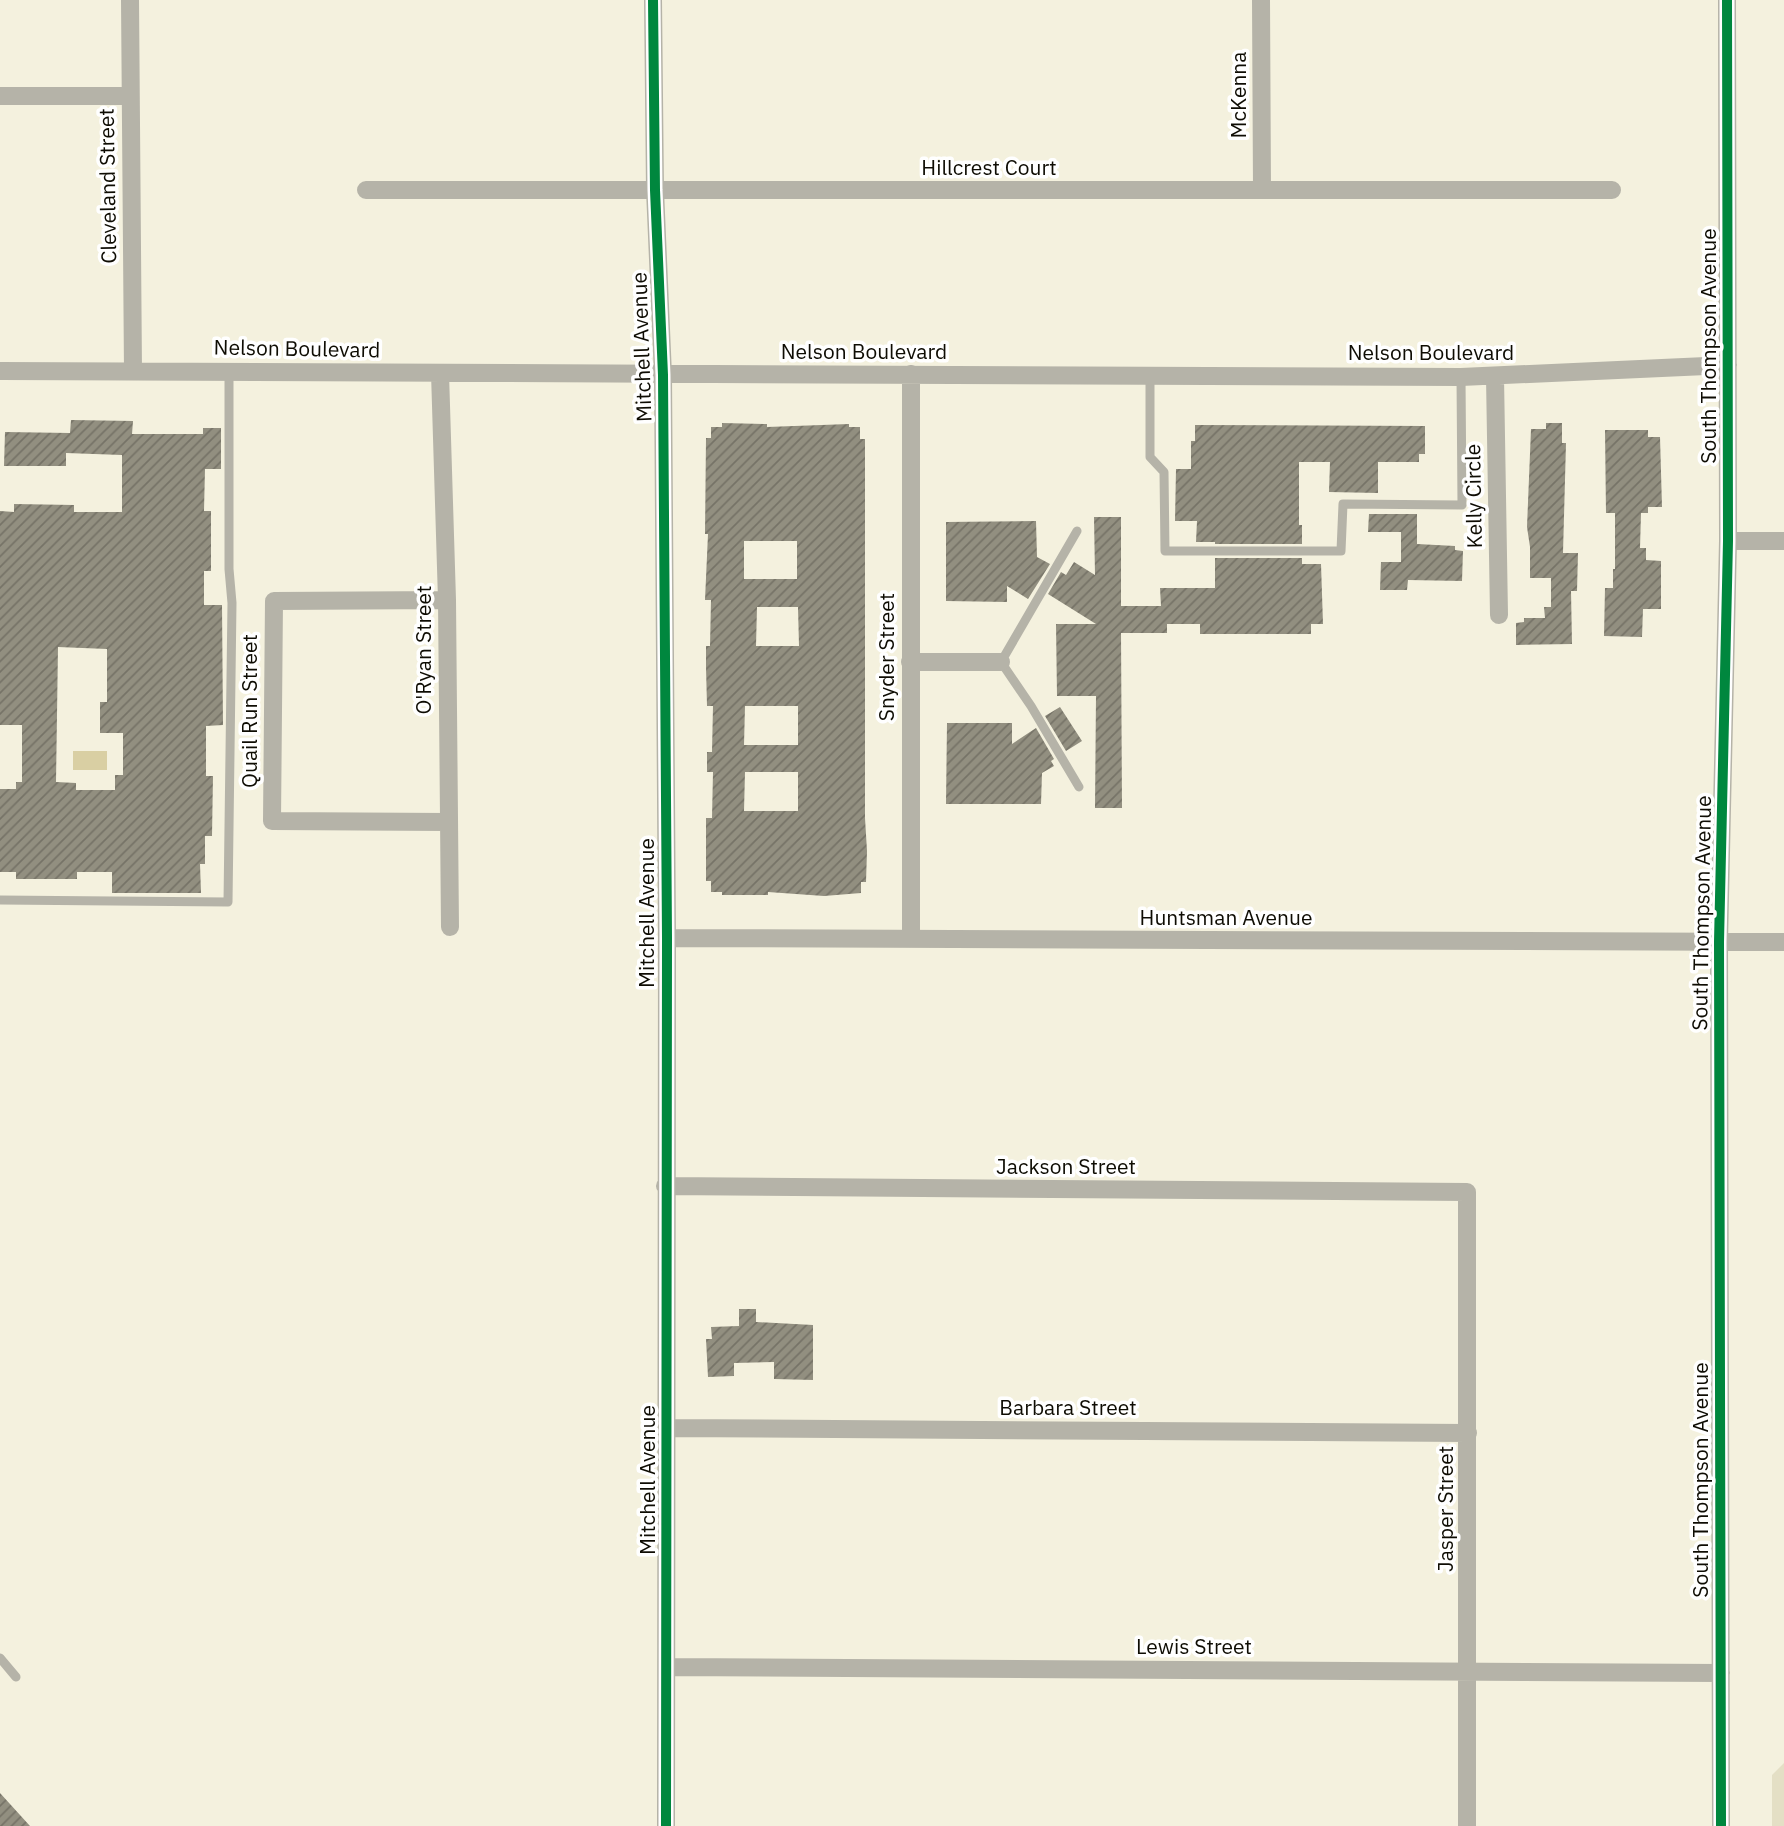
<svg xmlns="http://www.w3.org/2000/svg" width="1784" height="1826" viewBox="0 0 1784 1826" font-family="'IBM Plex Sans',sans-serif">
  <defs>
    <pattern id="building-hatch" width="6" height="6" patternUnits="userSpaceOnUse" patternTransform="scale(1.75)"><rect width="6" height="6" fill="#928f80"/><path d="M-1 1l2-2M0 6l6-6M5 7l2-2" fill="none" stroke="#767367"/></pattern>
  </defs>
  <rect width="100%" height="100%" fill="#f4f1de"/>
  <path fill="#e4dfc5" d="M1784,1763V1826H1772V1775Z"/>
  <path fill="#d9cfa3" d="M73,751H107V770H73Z"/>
  <path fill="url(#building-hatch)" fill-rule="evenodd" d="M71,420L133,421L132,434H203V428H221V469H205L204,511H211V571H204V605H222L223,725L206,726V776H213L212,836H205V864H200L201,893H112V872H77V879H16V872H0V789H16V782H22V725H0V511L14,512V504L74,505V512H122V455L66,453V466H4L5,432L70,433ZM58,647L107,649V702H100V733H123V775H115V790H76V783L56,782Z
    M722,423L767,424V427L849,424V427H860V439H865V818L867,851L866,882H861V893L824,896L768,892V895H722V892H711V881H706V818H712L713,772H707V752H712L713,706H707L706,667V646H710L711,600H705L708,534H705L706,438H711V427H722ZM744,541H797V579H744ZM757,607H798L799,646H756ZM745,706H798V745H744ZM745,772H798V811H744Z
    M1546,423H1562V443H1566L1563,553H1578L1577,591H1571L1572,644L1516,645V623L1524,622V618H1545L1544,607H1551V578H1530V547L1527,527L1531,429H1546Z
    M1195,425L1425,426V454H1419V462H1378V493L1329,492L1330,462H1299V525H1302V544H1215V542H1196L1197,521H1175L1176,469H1191V441H1195Z
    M1605,430H1648V437H1660L1662,507H1648V513H1641L1640,548H1646V560L1661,561V609H1643L1642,637L1604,636L1605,588H1613V569H1615V513H1606Z
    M1369,514H1417V544L1455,546V550L1463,551L1462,581L1408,580L1407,590H1380L1381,562H1401V532H1368Z
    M1094,517H1121V606H1161L1160,588H1215V558H1302V564H1321L1323,624H1311V634H1200V624H1167V633H1121L1122,808H1095L1096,696H1057L1056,624H1096L1048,594L1061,572L1066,575L1074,562L1095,575Z
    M1036,521L1037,557L1050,564L1028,599L1007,586V602L946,601V522Z
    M1060,707L1082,741L1066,751L1045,716Z
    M947,723H1012V744L1036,728L1054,759L1051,761L1054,766L1042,773L1041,804H946Z
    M739,1309H756V1322L813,1325V1380L774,1379V1362L734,1363V1376L708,1377L706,1339H712L711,1327L739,1326Z
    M0,1793L30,1826H0Z"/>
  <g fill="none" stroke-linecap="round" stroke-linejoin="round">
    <path stroke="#b5b3a8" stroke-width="9" d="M1150,375V457L1164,472L1165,551H1341L1343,504L1462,505L1461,377
      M1077,531L1001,662L1031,706L1079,787
      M0,900L228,902L232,603L229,569V371
      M0,1658L16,1677"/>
    <path stroke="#b5b3a8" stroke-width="18" d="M130,0L133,371
      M653,0L655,190L663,375L667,938L666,1826
      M1261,0L1262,190
      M0,96H130
      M366,190H1612
      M0,371L1461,377L1728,365
      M440,373L447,600L450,927
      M911,374V939
      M1495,377L1499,615
      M1728,541H1784
      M447,600L274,601L272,821L447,822
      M910,662H1001
      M667,938L1784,942
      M665,1186L1467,1192V1826
      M668,1428L1468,1433
      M668,1667L1721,1673
      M1721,1826L1719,942L1728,541L1727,0"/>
    <defs>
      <path id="cycleway" d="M653,0L655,190L663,375L667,938L666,1826
        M1721,1826L1719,942L1728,541L1727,0"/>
    </defs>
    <use href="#cycleway" stroke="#fff" stroke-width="15"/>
    <use href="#cycleway" stroke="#00873e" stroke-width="10"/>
  </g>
  <g text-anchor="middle" stroke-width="7" stroke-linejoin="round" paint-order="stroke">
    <g font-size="21" fill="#0e0c03" stroke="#fff">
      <text transform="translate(1239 95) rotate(-90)" y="7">McKenna</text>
      <text x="989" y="175">Hillcrest Court</text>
      <text transform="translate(108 186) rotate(-91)" y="7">Cleveland Street</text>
      <text transform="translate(1709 346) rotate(-90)" y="7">South Thompson Avenue</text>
      <text transform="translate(642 347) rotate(-92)" y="7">Mitchell Avenue</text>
      <text transform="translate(297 349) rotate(1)" y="7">Nelson Boulevard</text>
      <text x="864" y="359">Nelson Boulevard</text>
      <text x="1431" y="360">Nelson Boulevard</text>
      <text transform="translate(1474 496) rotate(-91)" y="7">Kelly Circle</text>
      <text transform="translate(424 650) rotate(-90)" y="7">O'Ryan Street</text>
      <text transform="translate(887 657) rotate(-90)" y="7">Snyder Street</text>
      <text transform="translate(250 711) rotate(-90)" y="7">Quail Run Street</text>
      <text transform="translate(647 913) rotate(-90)" y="7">Mitchell Avenue</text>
      <text transform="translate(1702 913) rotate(-89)" y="7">South Thompson Avenue</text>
      <text x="1226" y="925">Huntsman Avenue</text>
      <text x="1066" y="1174">Jackson Street</text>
      <text x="1068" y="1415">Barbara Street</text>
      <text transform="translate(648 1480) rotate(-90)" y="7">Mitchell Avenue</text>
      <text transform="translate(1701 1480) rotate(-90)" y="7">South Thompson Avenue</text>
      <text transform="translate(1446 1509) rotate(-90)" y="7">Jasper Street</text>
      <text x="1194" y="1654">Lewis Street</text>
    </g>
  </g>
</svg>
